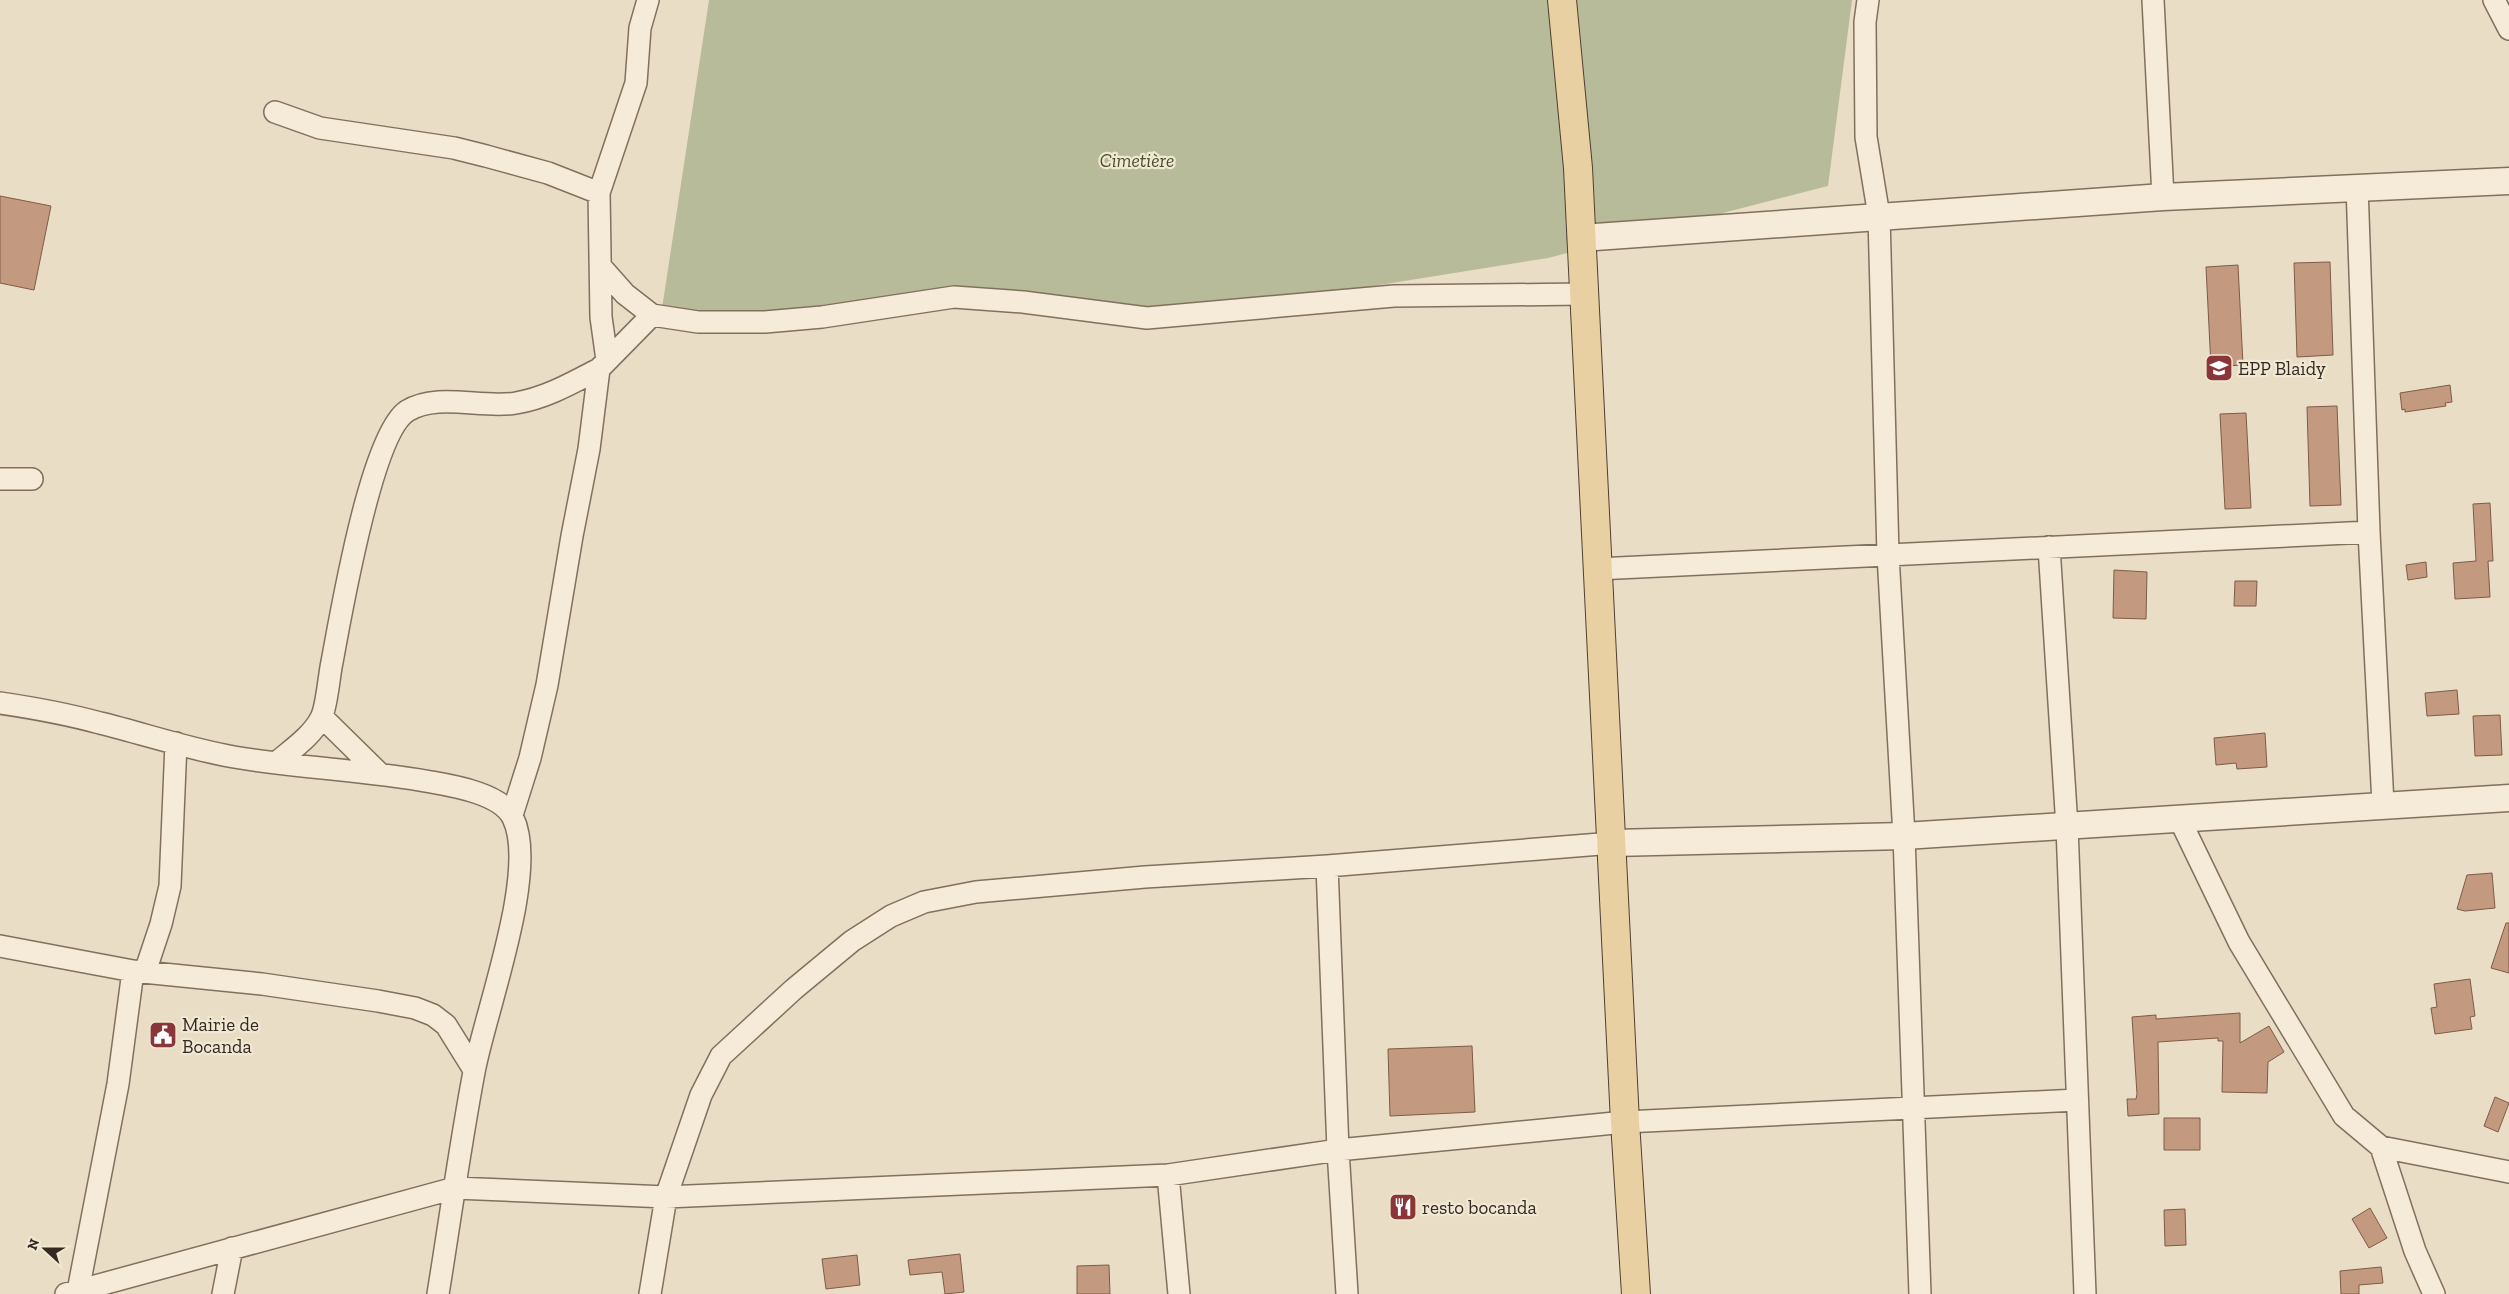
<svg xmlns="http://www.w3.org/2000/svg" width="2509" height="1294" viewBox="0 0 2509 1294" font-family="'Zilla Slab',serif">
  <rect width="100%" height="100%" fill="#e9ddc6"/>
  <path fill="#b8bb99" d="M709,0H1852L1828,186L1548,258L1211,312L1137,321L970,292L907,307L661,315Z"/>
  <path fill="#c39a80" stroke="#7e5b46" d="M0,196L51,206L34,290L0,283Z
    M2330,262L2333,355L2297,357L2294,263Z
    M2238,265L2243,365L2211,367L2206,267Z
    M2450,385L2452,402L2445,403L2446,406L2405,412V409L2402,410L2400,393Z
    M2337,406L2341,505L2310,506L2307,407Z
    M2246,413L2251,508L2225,509L2220,414Z
    M2490,503L2493,561H2488L2490,597L2455,599L2453,563L2476,561L2473,504Z
    M2426,562L2427,577L2408,580L2406,565Z
    M2114,570L2147,572L2146,619L2113,618Z
    M2235,581H2257L2256,606H2234Z
    M2457,690L2459,714L2427,716L2425,693Z
    M2500,715L2502,755L2475,756L2473,716Z
    M2265,733L2267,767L2237,769L2236,763L2216,765L2214,738Z
    M2492,873L2495,908L2465,911L2457,909L2467,875Z
    M2506,923H2509V973L2491,968Z
    M2470,979L2475,1016L2470,1017L2472,1029L2435,1034L2431,1008L2437,1007L2434,984Z
    M2240,1013V1043L2269,1026L2284,1052L2268,1062L2267,1093L2222,1092L2223,1041H2218V1038L2158,1042L2159,1114L2128,1116L2127,1099H2136L2137,1094L2132,1017L2156,1015V1019Z
    M1472,1046L1475,1112L1390,1116L1388,1049Z
    M2495,1097L2509,1103L2498,1132L2484,1126Z
    M2164,1118H2200V1150H2164Z
    M2370,1208L2387,1238L2369,1248L2352,1219Z
    M2185,1209L2186,1245L2165,1246L2164,1210Z
    M960,1254L964,1292L945,1294L942,1272L910,1275L908,1260Z
    M857,1255L860,1285L826,1289L822,1259Z
    M1109,1265L1110,1294H1077V1266Z
    M2381,1267L2383,1283L2359,1285V1294H2341L2340,1271Z"/>
  <g fill="none" stroke-linecap="round" stroke-linejoin="round">
    <defs>
      <path id="minor" d="M1868,0L1865,22L1866,137L1879,216L1888,555L1904,836L1920,1294
        M2153,0L2163,197
        M2494,0L2509,29
        M275,112L320,128L454,148L486,156L548,173L599,193
        M2357,186L2369,532L2383,804
        M602,268L625,294L652,315L698,322H765L822,317L954,297L1023,302L1147,318L1394,296L1585,294
        M607,360L601,317L599,193L636,83L640,28L648,0
        M0,479H32
        M2049,547L2067,827L2085,1294
        M1597,569L2369,532
        M0,703C34,708 67,714 100,723C145,734 188,749 234,757C299,768 366,770 431,782C454,786 502,794 513,818C539,871 485,1012 474,1072C460,1146 450,1220 438,1294
        M322,717L379,773
        M276,763C291,750 312,736 321,718C327,707 329,675 332,662C341,614 371,435 407,411C438,392 482,409 516,403C546,398 572,383 599,369
        M512,815L530,758L547,685L572,536L589,449L599,369L652,315
        M2180,820L2239,942L2344,1116L2381,1147L2415,1251L2434,1294
        M1327,866L1338,1150L1347,1294
        M0,946L133,971L262,984L378,1001L415,1008L433,1015L446,1025L474,1070
        M145,972L161,924L170,886L176,743
        M2381,1147L2509,1172
        M1168,1175L1179,1294
        M78,1291L118,1084L133,971
        M66,1294L455,1188L666,1197L1168,1175L1338,1150L1625,1122L2077,1100
        M223,1294L232,1248
        M650,1294L666,1197L701,1095L721,1056L794,989L852,941L891,916L924,902L976,892L1145,877L1327,866L1613,843"/>
      <path id="tertiary" d="M1581,238L2163,197L2509,181
        M1613,843L1904,836L2509,798"/>
      <path id="primary" d="M1562,0L1578,168L1625,1122L1636,1294"/>
    </defs>
    <use href="#minor" stroke="#82705e" stroke-width="24"/>
    <use href="#tertiary" stroke="#82705e" stroke-width="29"/>
    <use href="#primary" stroke="#503f31" stroke-width="30"/>
    <use href="#minor" stroke="#f5ebd8" stroke-width="21"/>
    <use href="#tertiary" stroke="#f5ebd8" stroke-width="26"/>
    <use href="#primary" stroke="#e8d0a2" stroke-width="28"/>
  </g>
  <defs>
    <symbol id="school-square" viewBox="-11 -11 22 22"><rect x="-9" y="-9" width="18" height="18" rx="4" fill="#8a3538" stroke="#f1e8d4"/><path d="M0-5L7-2L0 1L-7-2ZM-4 1L0 2.5L4 1V4Q0 6-4 4Z" fill="#fff"/></symbol>
    <symbol id="civic-square" viewBox="-11 -11 22 22"><rect x="-9" y="-9" width="18" height="18" rx="4" fill="#8a3538" stroke="#f1e8d4"/><path d="M-.6-6.5H3V-4.5H.6V-3L4-1V1h2V6H-6V1h2V-1L-.6-3ZM-1.2 2.5V6h2.4V2.5Z" fill="#fff"/></symbol>
    <symbol id="restaurant-square" viewBox="-11 -11 22 22"><rect x="-9" y="-9" width="18" height="18" rx="4" fill="#8a3538" stroke="#f1e8d4"/><path d="M-5-6h1v4h1v-4h1v4h1v-4h1v5L-1.5 .5V6h-2V.5L-5-1ZM5-6V6H3V1.5H1.5Q1.5-4 5-6Z" fill="#fff"/></symbol>
  </defs>
  <g fill-rule="evenodd">
    <use href="#school-square" x="2203" y="352" width="32" height="32"/>
    <use href="#civic-square" x="147" y="1019" width="32" height="32"/>
    <use href="#restaurant-square" x="1387" y="1191" width="32" height="32"/>
  </g>
  <g text-anchor="middle" stroke-width="4.5" stroke-linejoin="round" paint-order="stroke">
    <g font-size="19" font-style="italic" fill="#464e29" stroke="#f1e8d4">
      <text x="1137" y="167">Cimetière</text>
    </g>
    <g font-size="19" fill="#342920" stroke="#f1e8d4" text-anchor="start">
      <text x="2238" y="375">EPP Blaidy</text>
      <text x="182" y="1031">Mairie de<tspan x="182" dy="22">Bocanda</tspan></text>
      <text x="1422" y="1214">resto bocanda</text>
    </g>
  </g>
  <g transform="translate(45 1249) rotate(291)" stroke="#f1e8d4" stroke-width="4" paint-order="stroke">
  <path d="M0-4L9 19L0 12L-9 19Z" fill="#342920"/>
  <text y="-8" font-size="14" font-weight="bold" text-anchor="middle" fill="#342920">N</text>
  </g>
</svg>
